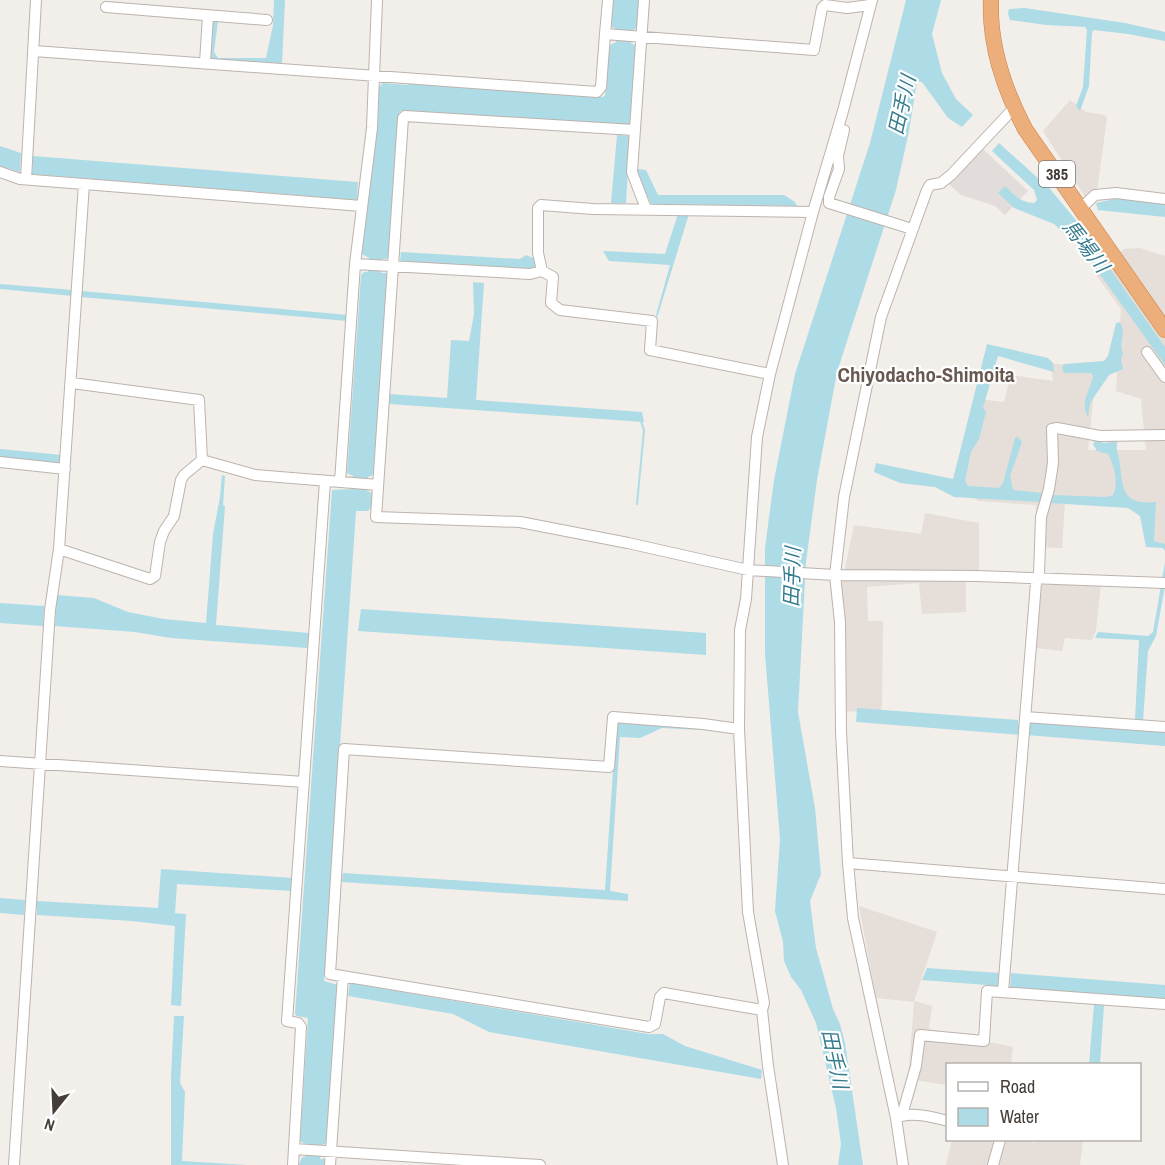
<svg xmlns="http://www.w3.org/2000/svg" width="1165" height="1165" viewBox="0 0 1165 1165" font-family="'Archivo Narrow','Noto Sans JP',sans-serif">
  <rect width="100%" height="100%" fill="#f2eee9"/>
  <path fill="#e6ded8" d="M1070,100L1086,112L1105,115L1107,118L1097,191L1085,197L1043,131Z
    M1140,248L1165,256V547L1147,545L1140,512L1130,505L1065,502L1062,548L1035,547L1036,505L979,501L959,489L979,399L1004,402L1011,375L1053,381L1051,363L1096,369L1088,450H1146L1141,399L1116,391L1121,309L1094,272L1124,249Z
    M925,513L979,523V572L977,581L966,582V612L922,614L919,583L867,587L868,621H883L882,704L880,713L844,711L842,583L854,525L921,534Z
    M1044,574L1102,575L1096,630L1092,640L1065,638L1062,651L1027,647L1031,582Z
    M859,906L937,932L914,1001L932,1006L929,1029L1013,1047L1011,1064H948L947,1085L908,1079L914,1002L876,998Z
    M952,1140H1025L1035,1143L1036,1140H1083L1080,1165H946Z"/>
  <path fill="#e2ddda" d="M983,149L1028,191L1005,215L995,206L961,195L949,184Z"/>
  <path fill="#addce7" d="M274,0H285L282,64L213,61L210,56L212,22L215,20L218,21L214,52L218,58H266L273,25Z
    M613,0H640L637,28L631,31V43L636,46L631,121L629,126L401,111L399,113L389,256L386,259H382L381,273H386L388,277L373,475L368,477L366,490L372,493L371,508L368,511H356L324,981L338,985L326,1143L321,1146L320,1159H326L325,1165H299L302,1157H305V1144L300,1141L308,1018L297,1016L295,1014L332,490L352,489L353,476L347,473L361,275L364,272H368L369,258L362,254C364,198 379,144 379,87L383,83L408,85L409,82L603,97L605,95L610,45L616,42L617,30L611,26Z
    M906,0H941L932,34L942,73L956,99L973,115L962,127L948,118L922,82L917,81L909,131L896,190L837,372L817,480L806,562L798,712L815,808L821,874L810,901L816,948L833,1009L840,1024L845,1043L863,1165H838L841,1144L836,1108L816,1023L801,990L791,977L784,961L783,942L775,911L780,839L765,654V548L774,480L795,374L870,143Z
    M1025,8L1125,23L1165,32V41L1128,34L1094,30L1092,32L1089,86L1080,111L1076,106L1083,87L1087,30L1085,27L1046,25L1010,20L1008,14L1009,9Z
    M617,135L630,136L626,203H611Z
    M999,143L1050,189L1075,219L1165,347V365L1084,252L1054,224L1014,208L998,193L1005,186C1013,194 1021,203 1034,203L1037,200L1034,190L992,151Z
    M0,146L21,153L20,172L0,166Z
    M33,156L358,182L357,200L32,174Z
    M638,169L646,170L658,195H784L795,202L797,206L651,204L637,173Z
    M1118,198L1165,204V217L1098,210L1096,203Z
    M678,214H689L657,318L656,315L670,265L609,261L603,251L665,254Z
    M401,252L520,259L526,255L533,258L536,267L526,270L400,262Z
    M473,282L484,283L476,400L642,412L644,422L389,404V394L447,398L451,340L469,341L474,314Z
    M0,284L73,290V296L0,289Z
    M82,291L348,315L347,321L81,297Z
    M1120,322C1127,335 1118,341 1123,353L1121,360L1123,369L1109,375L1090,403L1088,417C1079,402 1091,390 1093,376L1091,373H1064L1062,368L1064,364L1104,361L1108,356L1116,323Z
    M987,344L1048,358L1053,363L1054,372L998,356L983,408L986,412L979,439L971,452L965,481L968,486L999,488L1003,483L1015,438L1018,437L1022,442L1010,476L1013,490L1043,493L1040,502L954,497L935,487L900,483L874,472L876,463L953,479Z
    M1095,441L1105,443L1117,441C1116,451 1119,456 1120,465C1123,492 1124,505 1156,502L1154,541L1165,544V551L1163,548L1146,547L1140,516L1128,508L1050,503L1052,495L1106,497L1113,495C1119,483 1114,465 1108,454L1097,451L1093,444Z
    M0,449L62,455L61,464L0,458Z
    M222,475L225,476L223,505L225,506L216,625L309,633L307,648L171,638L135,632L55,626L57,595L94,598L128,612L164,619L206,623L213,534L220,497Z
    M1165,562V586L1156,636L1148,651L1143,721L1135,720L1139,640L1095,638L1098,632L1148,636L1153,632Z
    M0,603L44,606L43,626L0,623Z
    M361,609L706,633V655L358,631Z
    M857,708L1018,720L1020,735L856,722Z
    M1029,721L1165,732V746L1026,735Z
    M621,722L701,727V730L662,728L640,738L620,737L610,891L628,894V901L342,882L343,873L605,890L616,726Z
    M161,869L293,878L292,891L177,884L175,913L186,914L181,1006L171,1005L175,926L132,921L37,915V901L158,908Z
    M0,898L25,900L24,915L0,913Z
    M927,968L1000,973L999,986L922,980Z
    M1011,973L1165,985V999L1010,988Z
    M350,983L648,1034H663L685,1046L762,1070L761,1079L489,1032L453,1014L348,996Z
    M1094,1004L1104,1005L1100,1064H1089Z
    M174,1016H184L180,1083L185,1092L182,1161L247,1165H171V1076Z"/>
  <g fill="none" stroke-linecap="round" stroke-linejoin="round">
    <path stroke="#addce7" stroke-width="2" d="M637,504L644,430L641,421"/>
    <defs>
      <path id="minor" d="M644,0L632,172L646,209
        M106,7L267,20
        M605,34L608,0
        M34,51L597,92L601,87L605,34L814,50L822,8L825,5L847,8L870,5
        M205,63L208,15
        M634,130L405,116L403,118L376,517L520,522L628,543L748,570L835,575L977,576L1165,583
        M844,130L838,156L839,169L829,197V203L912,229
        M0,172L20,179L84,184L59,549L50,610L14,1165
        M26,179L36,0
        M84,184L362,206
        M1081,208L1095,195L1116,193L1165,199
        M355,264L530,274L542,271L553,277L551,303L560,310L652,321L650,350L770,374
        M542,271L538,253V208L541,205L593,209L813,212
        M1147,352L1165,377
        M72,383L199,400L202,460
        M0,462L65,469
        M340,482L355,264L372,128L377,0
        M59,549L150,579L155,576L160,542L164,531L174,516L181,480L184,475L202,460L255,475L378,485
        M1025,717L1165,727
        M739,729L703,724L613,717L609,767L344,749L330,974L649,1027L655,1024L660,997L664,993L762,1010
        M0,761L304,782
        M848,863L1165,889
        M1003,992L1036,583L1039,574L1041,517L1049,489L1053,463L1052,429L1057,428L1100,436L1165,435
        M902,1115L916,1066L920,1035L984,1041L987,991L1165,1004
        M896,1118C910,1111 933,1117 948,1121
        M294,1149L540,1165
        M293,1165L301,1027L298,1023L287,1021L325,481
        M330,1165L343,976
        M783,1165L768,1066L762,1010L764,1003L748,912L739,729L740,630L746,599L757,437L770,374L813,212L843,111L872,0
        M903,1165L896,1118L853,918L848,863L841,732L840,622L835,575L844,497L881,317L927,190L930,185L941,183L951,175L1014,108
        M993,1165L1000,1140"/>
      <path id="highway" d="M991,0C989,46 1004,89 1025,129L1165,330"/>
    </defs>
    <use href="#minor" stroke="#bdb3ad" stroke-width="12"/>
    <use href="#highway" stroke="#ca814b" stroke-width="16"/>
    <use href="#minor" stroke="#fff" stroke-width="10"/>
    <use href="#highway" stroke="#ecae7a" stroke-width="15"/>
  </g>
  <g text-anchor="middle" stroke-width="4.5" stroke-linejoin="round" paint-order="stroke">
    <rect fill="#fff" stroke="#7d7774" stroke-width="1.5" x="1039" y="161" width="36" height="26" rx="4.5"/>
    <g font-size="16" font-weight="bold" fill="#453d38">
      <text x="1057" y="180">385</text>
    </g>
    <g font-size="20" font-style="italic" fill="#377c8e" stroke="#fff">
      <text transform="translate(902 105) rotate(-77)" y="7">田手川</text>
      <text transform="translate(1086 246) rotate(52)" y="7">馬場川</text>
      <text transform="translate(792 577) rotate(-88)" y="7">田手川</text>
      <text transform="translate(835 1059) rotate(78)" y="7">田手川</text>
    </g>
    <g font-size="21" font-weight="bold" fill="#675951" stroke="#fff">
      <text x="926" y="382">Chiyodacho-Shimoita</text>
    </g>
  </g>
  <rect x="946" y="1063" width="195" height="78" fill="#ffffff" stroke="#b5b1af" stroke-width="1.5"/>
  <rect x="958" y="1082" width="30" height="9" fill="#ffffff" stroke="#b5b1af" stroke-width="1.5"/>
  <text x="1000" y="1093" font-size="18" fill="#453d38">Road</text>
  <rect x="958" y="1108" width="30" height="18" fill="#addce7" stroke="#b5b1af" stroke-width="1.5"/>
  <text x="1000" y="1123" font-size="18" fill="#453d38">Water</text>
  <g transform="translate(54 1111) rotate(198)" stroke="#ffffff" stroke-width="4.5" paint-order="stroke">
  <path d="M0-4.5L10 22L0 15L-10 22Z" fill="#453d38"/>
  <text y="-9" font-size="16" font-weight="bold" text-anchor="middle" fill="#453d38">N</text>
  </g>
</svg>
